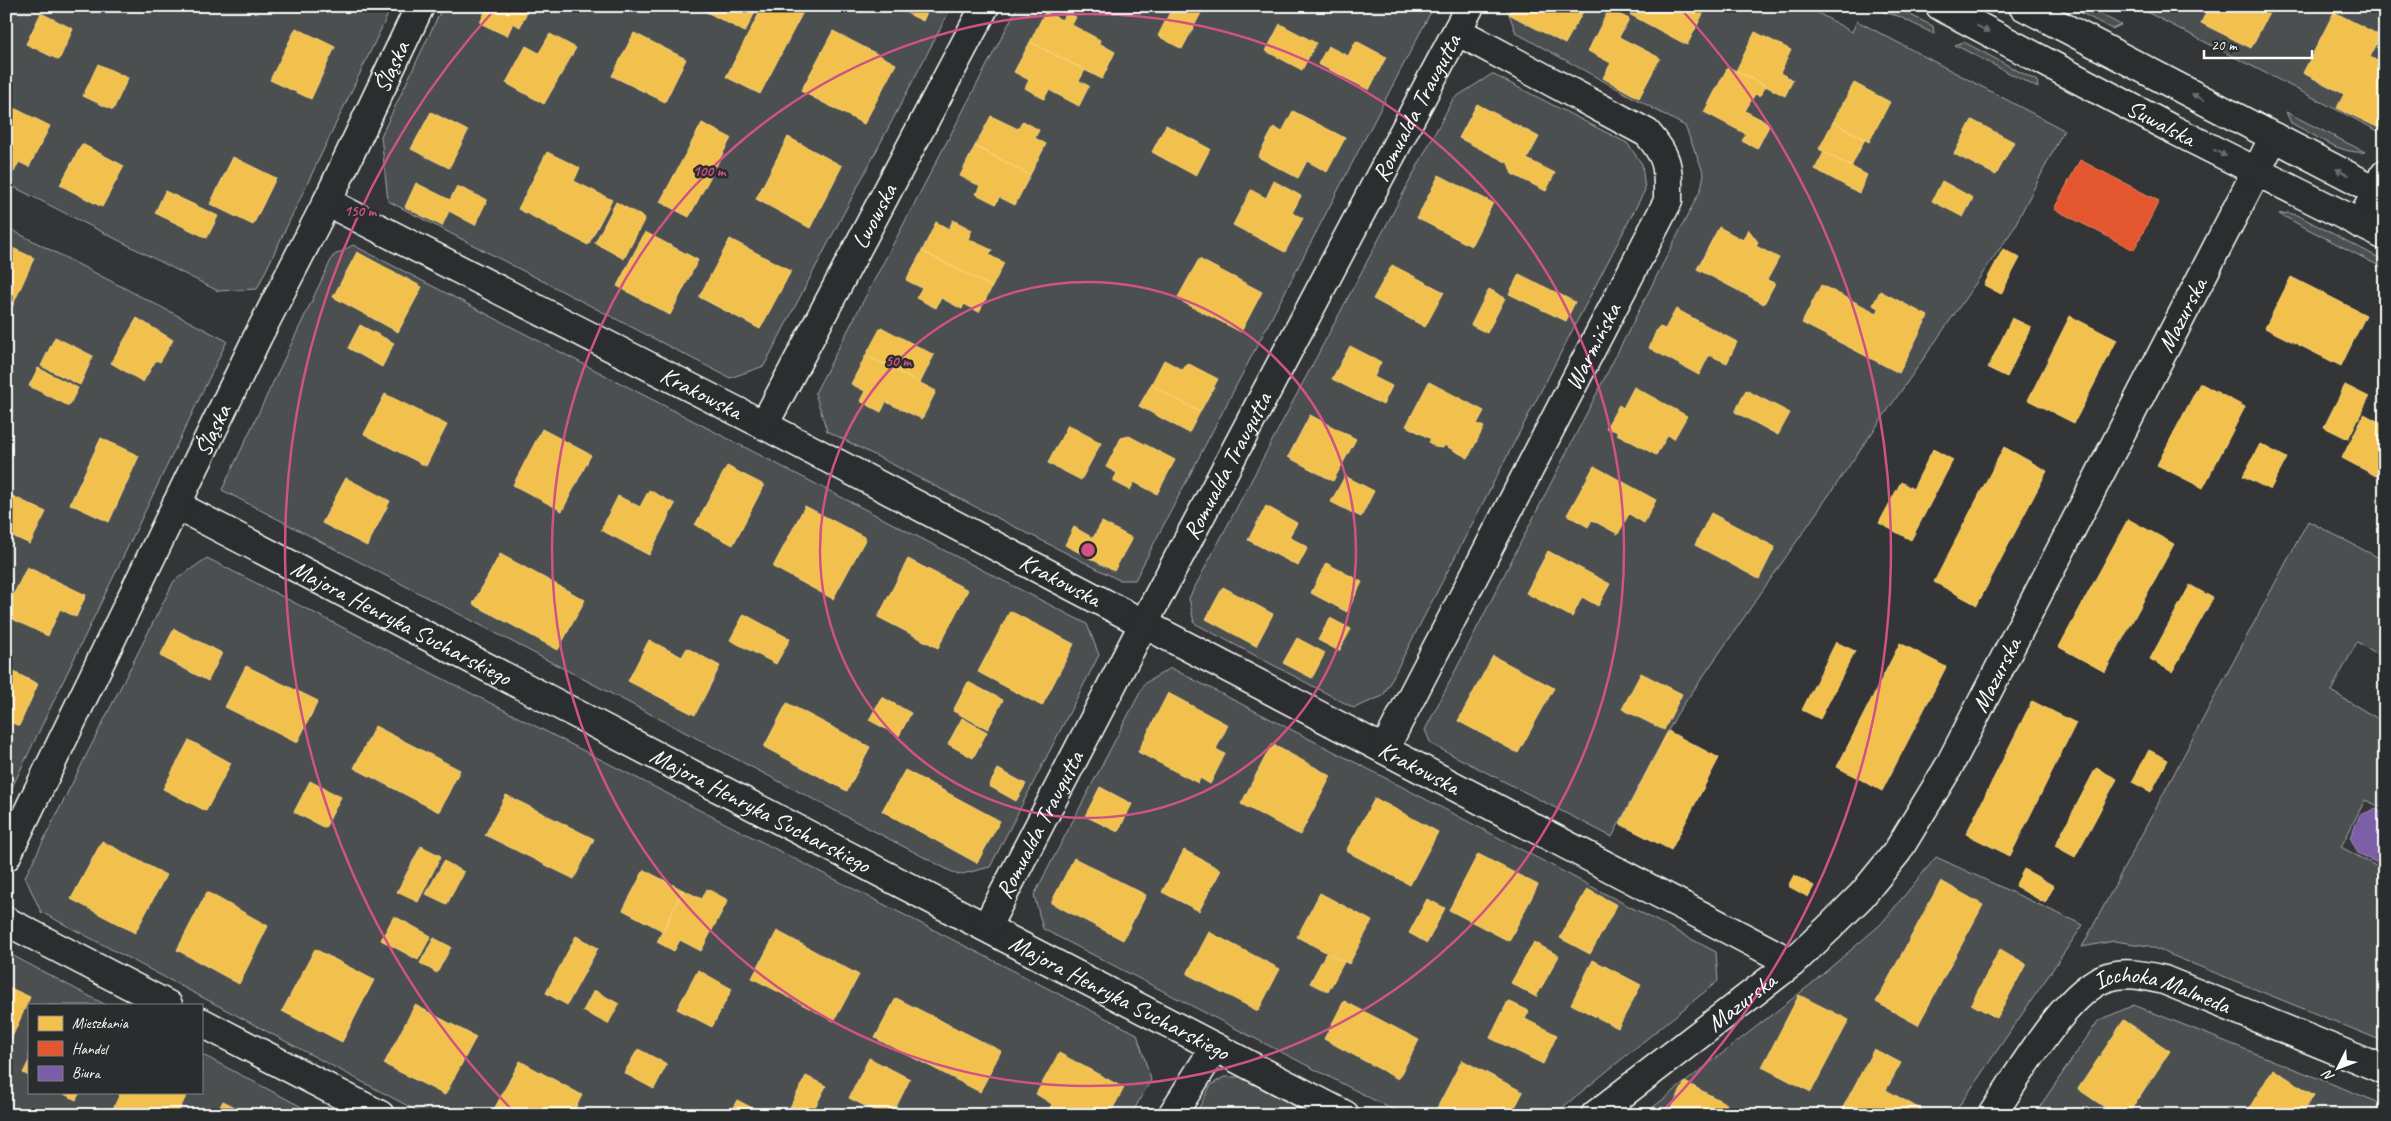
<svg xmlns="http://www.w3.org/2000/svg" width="2391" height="1121" viewBox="0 0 2391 1121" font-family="Caveat,sans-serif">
  <rect width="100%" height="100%" fill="#333536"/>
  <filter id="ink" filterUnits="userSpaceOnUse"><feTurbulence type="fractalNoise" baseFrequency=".02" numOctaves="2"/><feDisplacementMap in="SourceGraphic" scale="10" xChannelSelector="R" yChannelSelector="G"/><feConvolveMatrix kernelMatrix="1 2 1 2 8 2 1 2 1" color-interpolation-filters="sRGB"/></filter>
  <g filter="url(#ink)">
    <path fill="#4c4f50" stroke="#a6a7a8" d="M6,6H392L257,289L218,291L6,183Z
      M443,6H952L764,366L730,378L388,201L381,136Z
      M1018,6H1434L1135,580H1119L827,431L815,393Z
      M1506,6H1806L1852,32L1857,21L2064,130L2012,231L1677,714L1612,837L1431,744L1425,730L1701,189L1704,174L1685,126L1516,33Z
      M1885,6L1900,10L1933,26L1934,34L1898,16L1883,12Z
      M2068,6H2085L2121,25L2112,29Z
      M2135,6H2385V117L2378,131Z
      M1964,42L2037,81L2038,88L1955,45Z
      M1492,74L1627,143L1642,164L1645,190L1383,696L1354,708L1194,623L1189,598L1453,99Z
      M2286,112L2365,152C2340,155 2312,133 2291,123Z
      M2289,213L2299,216L2385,261V269L2279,214Z
      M6,227L227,341L6,800Z
      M353,245L1087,624L1099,655L990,867L958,875L222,490L333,256Z
      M2308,521L2385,561V658L2357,642L2331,691L2385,723V809L2365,800L2341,847L2385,871V1042L2149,946L2114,941L2082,947Z
      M207,558L1137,1034L1151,1080L1131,1115H425L41,912L25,877L174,581Z
      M1171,668L1370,770L1716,952L1718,981L1553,1115H1403L1043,929L1034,895L1145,683Z
      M1936,857L2083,925L1953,1115H1643L1810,985L1881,924Z
      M6,952L106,1005H29V1092H201V1054L317,1115H6Z
      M2134,1005L2385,1105V1115H2034L2098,1021Z
      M1224,1077H1240L1311,1115H1195L1211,1085Z"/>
    <path fill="#f2c14e" stroke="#f6d483" d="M479,6H530L520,27L513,23L507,36L480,23L486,10Z
      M695,6H758L745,32Z
      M763,6H792L803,12L760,94L726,77Z
      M892,6H930L923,21Z
      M1173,6H1189L1201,13L1182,49L1158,36Z
      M1513,6H1586L1565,44L1509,14Z
      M1633,6H1707L1687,45L1629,14Z
      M2209,6H2266L2271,9L2251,48L2201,23Z
      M1609,9L1629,19L1619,37L1660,58L1639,98L1603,78L1611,63L1588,51Z
      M1045,12L1062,20L1066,12L1076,17L1072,25L1100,40L1099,43L1115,52L1102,79L1030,42Z
      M2334,12L2381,36L2370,57L2385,65V116L2379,128L2337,108L2344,94L2303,73Z
      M41,13L73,29L59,60L26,44Z
      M1280,24L1316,43L1302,70L1266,51Z
      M296,28L335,47L311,99L270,80Z
      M833,31L896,64L864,124L801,91Z
      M1755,32L1791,50L1780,73L1793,80L1785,96L1736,71Z
      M634,33L686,59L665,102L612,76Z
      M550,34L576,48L544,104L506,83L526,46L539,53Z
      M1356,41L1386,57L1369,90L1318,64L1328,46L1348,56Z
      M1030,42L1085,70L1079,81L1089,86L1079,106L1049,90L1044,99L1025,88L1029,80L1014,72Z
      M98,64L128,78L113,110L83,96Z
      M1728,67L1766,86L1760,96L1755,94L1745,111L1770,124L1757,149L1742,141L1746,134L1704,112Z
      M1854,83L1890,102L1869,142L1833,122Z
      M1477,104L1539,137L1527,159L1555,173L1546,191L1512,174L1508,163L1459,138Z
      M8,105L50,126L29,167L19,162L14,172L6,168Z
      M1293,111L1345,138L1327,172L1307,161L1298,178L1258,157L1274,127L1282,132Z
      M431,112L468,131L449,168L411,149Z
      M991,116L1018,129L1023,121L1039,130L1035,138L1046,144L1030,175L975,146Z
      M1972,120L2014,142L1996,175L1954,154Z
      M1833,122L1865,139L1851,167L1819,149Z
      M702,123L731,138L689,217L660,202Z
      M1166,125L1210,149L1196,176L1152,152Z
      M788,137L842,166L810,228L756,199Z
      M82,144L124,166L102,207L60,185Z
      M975,146L1030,175L1015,205L999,197L996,204L976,194L980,186L960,176Z
      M547,152L580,168L574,181L612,200L588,245L518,209Z
      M1824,152L1867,175L1859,193L1815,169Z
      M233,157L276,178L253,225L210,204Z
      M1439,175L1493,203L1471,246L1417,218Z
      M1274,181L1301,196L1292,213L1303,218L1285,252L1233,225L1251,190L1266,198Z
      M1942,181L1973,198L1963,217L1932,201Z
      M416,183L450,200L457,186L487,200L475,225L449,211L442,226L405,207Z
      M165,191L218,216L207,238L155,213Z
      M616,202L645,218L624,259L595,243Z
      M953,220L972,230L968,239L992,250L989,255L1004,263L992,287L922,251L936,222L949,229Z
      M1719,227L1743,240L1748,229L1758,242L1756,246L1779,258L1767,280L1775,283L1764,304L1697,269Z
      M645,232L698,260L670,315L617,286Z
      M730,239L791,271L760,329L699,297Z
      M6,245L34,258L12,307L6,304Z
      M2003,249L2020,258L2001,294L1984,285Z
      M922,251L992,287L979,312L964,304L962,309L941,298L936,308L916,298L922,288L906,280Z
      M357,252L422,287L398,332L333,297Z
      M1199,259L1262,292L1241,332L1177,299Z
      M1392,265L1444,292L1425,327L1373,299Z
      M1519,274L1575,302L1566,321L1509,294Z
      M2291,277L2366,315L2341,366L2265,328Z
      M1821,285L1877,313L1879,309L1873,305L1880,291L1928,316L1899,373L1802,323Z
      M1489,289L1505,298L1487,333L1471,325Z
      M1676,309L1737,342L1727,363L1709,355L1699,375L1649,348L1657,329L1660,327L1665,329Z
      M2070,316L2117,340L2074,423L2028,400Z
      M137,318L173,340L160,362L156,360L143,382L111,363Z
      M2012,318L2031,327L2007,377L1988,368Z
      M360,325L394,343L382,367L348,348Z
      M881,327L934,355L920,383L866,355Z
      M55,337L93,356L80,385L41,366Z
      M1350,346L1381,362L1374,377L1392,386L1383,405L1332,379Z
      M866,355L936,391L922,419L886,402L881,412L860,401L865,391L851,384Z
      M1164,360L1183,370L1187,363L1218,379L1200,412L1151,385Z
      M38,368L78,388L69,406L29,386Z
      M1429,382L1484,411L1477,424L1484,427L1468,458L1444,445L1443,448L1435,447L1429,442L1431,439L1406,426Z
      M2200,383L2245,407L2203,488L2157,465Z
      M1151,385L1200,412L1189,433L1139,406Z
      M2345,385L2369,397L2348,439L2324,427Z
      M1634,387L1687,416L1674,439L1668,435L1656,455L1617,434L1619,432L1606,428L1619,405L1623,408Z
      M1746,390L1790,413L1778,435L1735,412Z
      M385,394L447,425L426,466L364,434Z
      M2364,414L2385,425V465L2378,477L2342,458Z
      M1310,415L1356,439L1333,481L1288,457Z
      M1068,425L1101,443L1081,480L1048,463Z
      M542,429L591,455L562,511L513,485Z
      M1129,436L1175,460L1157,494L1134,482L1130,490L1113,481L1117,473L1106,467L1121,438Z
      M101,438L139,456L109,522L70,504Z
      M2260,444L2287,458L2270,490L2243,476Z
      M2004,447L2047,471L1977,605L1934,582Z
      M1933,449L1953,460L1911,540L1879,523L1901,482L1913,489Z
      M727,466L764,485L733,545L695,525Z
      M1594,466L1656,500L1644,523L1629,514L1618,534L1592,520L1588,527L1567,515Z
      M1345,476L1374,491L1361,517L1331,502Z
      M346,478L390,501L367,546L322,523Z
      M649,490L675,504L649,555L601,530L618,496L640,507Z
      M6,493L46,512L30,544L6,533Z
      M805,506L866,538L833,599L773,567Z
      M1266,506L1297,523L1289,537L1308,547L1298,566L1248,540Z
      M1711,513L1775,547L1759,579L1695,545Z
      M2128,519L2174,544L2105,672L2059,647Z
      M1102,522L1132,538L1114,571L1065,545L1074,527L1093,538Z
      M1548,551L1610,584L1598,606L1582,597L1572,617L1526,593Z
      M500,554L585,600L558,650L473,604Z
      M908,559L968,590L938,648L878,617Z
      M1326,563L1362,582L1347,612L1311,593Z
      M27,567L86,595L76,617L60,609L48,636L6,616V610Z
      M2190,585L2213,598L2172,672L2150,659Z
      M1223,587L1273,614L1256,646L1206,619Z
      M1010,611L1074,644L1042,706L978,672Z
      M744,614L790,639L776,664L730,640Z
      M1330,618L1351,629L1339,651L1318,640Z
      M174,629L222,653L208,681L160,656Z
      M1297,638L1325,653L1312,678L1283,663Z
      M649,640L682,657L687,648L720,666L695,715L628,681Z
      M1836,642L1855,651L1820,719L1802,710Z
      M1900,643L1946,667L1882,791L1837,767Z
      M1493,656L1554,688L1518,753L1458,721Z
      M246,666L318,701L297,743L225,707Z
      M6,668L38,684L19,726L6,720Z
      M1641,673L1682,694L1664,730L1622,709Z
      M968,682L1003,700L988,729L953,711Z
      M1168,693L1228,725L1216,749L1225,754L1210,784L1200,778L1198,783L1138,752Z
      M882,697L911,713L899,736L869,720Z
      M2032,701L2076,723L2010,856L1966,834Z
      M787,703L870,747L847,791L764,747Z
      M962,718L987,732L973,758L948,744Z
      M375,726L460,770L439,812L354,768Z
      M1668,731L1719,758L1671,850L1620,824Z
      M189,740L231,763L206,811L163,789Z
      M1272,744L1331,776L1300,835L1241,804Z
      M2149,750L2168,760L2151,792L2132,782Z
      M2096,768L2117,779L2075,857L2055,846Z
      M998,769L1026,784L1016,801L989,786Z
      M905,770L1000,821L977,863L882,811Z
      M310,781L341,797L325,828L294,812Z
      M1100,787L1132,804L1118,832L1085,816Z
      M506,795L594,839L574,879L485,835Z
      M1375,798L1438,832L1410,885L1346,851Z
      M102,841L166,875L135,933L71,899Z
      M421,846L441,856L418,902L397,892Z
      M1184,850L1221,870L1199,911L1162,892Z
      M1478,854L1538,885L1509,941L1449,910Z
      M1074,858L1146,895L1123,940L1051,903Z
      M444,861L464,872L447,904L426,894Z
      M2024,869L2054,886L2045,903L2015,886Z
      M644,870L683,890L663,931L623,910Z
      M1794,875L1814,886L1808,897L1788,886Z
      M1941,881L1983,905L1918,1025L1876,1002Z
      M707,889L728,900L701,951L680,940L674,951L657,942L683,890L702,899Z
      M1587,889L1617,905L1590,954L1560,938Z
      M207,892L268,926L239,984L177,950Z
      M1320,893L1372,921L1349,964L1297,937Z
      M1427,899L1445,908L1427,943L1409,933Z
      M394,916L431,936L418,960L381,940Z
      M777,931L859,975L834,1021L752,978Z
      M1209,932L1280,969L1258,1011L1187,974Z
      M576,936L598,948L567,1005L546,993Z
      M434,938L451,947L437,973L420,963Z
      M1534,942L1559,956L1536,997L1511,983Z
      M315,949L374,980L342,1042L282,1011Z
      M2000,949L2026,964L1997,1018L1971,1004Z
      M1326,953L1344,962L1328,992L1310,983Z
      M1593,960L1641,985L1618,1028L1571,1004Z
      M698,970L732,989L712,1027L677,1009Z
      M6,986L30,997L9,1044L6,1042Z
      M594,990L619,1004L608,1024L583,1011Z
      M1799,995L1849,1020L1811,1092L1762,1067Z
      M896,998L1001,1051L980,1092L875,1038Z
      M1344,1001L1419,1040L1398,1079L1324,1039Z
      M1508,1001L1529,1011L1525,1019L1557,1035L1543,1064L1490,1038Z
      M415,1005L476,1037L445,1095L384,1064Z
      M2124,1020L2170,1051L2128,1115H2116L2078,1089Z
      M638,1049L667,1064L654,1089L624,1073Z
      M1874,1049L1901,1063L1886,1090L1931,1115H1839Z
      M1059,1053L1124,1088L1109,1115H1046L1052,1104L1036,1094Z
      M869,1058L910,1079L892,1115H883L849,1098Z
      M1462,1060L1523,1092L1511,1115H1450L1437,1108Z
      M29,1061V1076L23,1073Z
      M520,1061L582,1095L572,1115H491Z
      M2273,1069L2314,1095L2301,1115H2245Z
      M806,1076L826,1086L811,1115H786Z
      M1685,1082L1727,1104L1721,1115H1668Z
      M60,1092H80L76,1100Z
      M121,1092H188L177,1115H110Z
      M737,1100L766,1115H729Z
      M223,1101L251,1115H216Z
      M954,1108L966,1115H951Z"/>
    <path fill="#e4572e" stroke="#ec896d" d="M2080,160L2159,201L2134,250L2054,209Z"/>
    <path fill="#7b5ea7" stroke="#a38ec1" d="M2376,809L2385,814V867L2358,853L2350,837L2360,815Z"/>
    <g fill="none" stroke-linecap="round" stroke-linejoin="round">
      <defs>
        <g id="minor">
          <path id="s1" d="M327,202L764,425L1792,963"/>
          <path d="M2360,224L2385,174"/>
          <path id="s2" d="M764,425L985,6"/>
          <path id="s3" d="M176,505L1345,1115"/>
          <path id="s4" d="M1385,748L1668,201C1668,168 1670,159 1647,133L1457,31"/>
          <path id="s5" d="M6,857L258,336L327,202L420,6"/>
          <path d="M6,921L168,1005"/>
          <path id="s6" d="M987,926L1143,625L1470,6"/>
          <path d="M201,1022L380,1115"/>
          <path d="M1172,1115L1215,1047"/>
          <path id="s7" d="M1595,1115L1792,963L1829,928L1862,895L1897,852L1948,768L2274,137"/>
          <path id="s8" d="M1992,1115C2016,1079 2067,989 2108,977C2127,971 2146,976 2164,980L2385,1070"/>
        </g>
        <g id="tertiary">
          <path id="s9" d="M1940,6L2170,128L2385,236"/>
          <path d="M2023,6L2385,195"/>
        </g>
      </defs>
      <use href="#minor" stroke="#fff" stroke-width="31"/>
      <use href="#tertiary" stroke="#fff" stroke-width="31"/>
      <use href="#minor" stroke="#2a2d2e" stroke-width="28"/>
      <use href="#tertiary" stroke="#2a2d2e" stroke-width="28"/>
    </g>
    <defs><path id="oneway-solid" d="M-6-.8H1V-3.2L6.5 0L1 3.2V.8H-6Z" transform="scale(1.25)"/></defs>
    <g fill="#6a6c6d">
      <use href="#oneway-solid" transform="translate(1983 29) rotate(28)"/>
      <use href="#oneway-solid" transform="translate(2198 97) rotate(-153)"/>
      <use href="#oneway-solid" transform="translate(2220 153) rotate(27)"/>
      <use href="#oneway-solid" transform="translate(2342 172) rotate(-152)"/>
    </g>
  </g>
  <g fill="none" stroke="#d15284" stroke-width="2.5">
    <circle cx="1088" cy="550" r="268"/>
    <circle cx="1088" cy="550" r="536"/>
    <path d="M515 1113A803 803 0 0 1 496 8M1680 8A803 803 0 0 1 1661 1113"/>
  </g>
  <g text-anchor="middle" stroke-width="5" stroke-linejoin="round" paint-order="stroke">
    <g font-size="24" fill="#fff" stroke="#2a2d2e">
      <text dy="8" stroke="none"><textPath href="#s5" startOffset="879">Śląska</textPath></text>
      <text dy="8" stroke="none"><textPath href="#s6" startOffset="924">Romualda Traugutta</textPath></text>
      <text dy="8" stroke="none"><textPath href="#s9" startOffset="250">Suwalska</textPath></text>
      <text dy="8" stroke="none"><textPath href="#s2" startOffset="236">Lwowska</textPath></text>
      <text dy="8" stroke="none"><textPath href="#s7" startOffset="1010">Mazurska</textPath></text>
      <text dy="8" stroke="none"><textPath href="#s4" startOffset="452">Warmińska</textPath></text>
      <text dy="8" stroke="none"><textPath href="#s1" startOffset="420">Krakowska</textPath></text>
      <text dy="8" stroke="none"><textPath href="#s5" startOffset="474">Śląska</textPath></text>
      <text dy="8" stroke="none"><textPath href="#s6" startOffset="519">Romualda Traugutta</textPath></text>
      <text dy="8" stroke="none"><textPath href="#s1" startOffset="825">Krakowska</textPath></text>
      <text dy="8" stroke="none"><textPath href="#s3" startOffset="254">Majora Henryka Sucharskiego</textPath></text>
      <text dy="8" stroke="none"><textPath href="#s7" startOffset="605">Mazurska</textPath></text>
      <text dy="8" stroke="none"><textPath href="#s1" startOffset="1230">Krakowska</textPath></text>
      <text dy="8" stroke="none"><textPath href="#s3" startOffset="659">Majora Henryka Sucharskiego</textPath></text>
      <text dy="8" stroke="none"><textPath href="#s6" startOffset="114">Romualda Traugutta</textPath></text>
      <text dy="8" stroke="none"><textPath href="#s3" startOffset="1064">Majora Henryka Sucharskiego</textPath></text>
      <text dy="8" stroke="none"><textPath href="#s8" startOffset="239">Icchoka Malmeda</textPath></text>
      <text dy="8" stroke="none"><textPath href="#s7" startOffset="185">Mazurska</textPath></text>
    </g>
  </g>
  <circle cx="1088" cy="550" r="8" fill="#d15284" stroke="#2a2d2e" stroke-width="2.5"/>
  <g font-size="15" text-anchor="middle" font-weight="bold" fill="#d15284" stroke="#2a2d2e" stroke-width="5" stroke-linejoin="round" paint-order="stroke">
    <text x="709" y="176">100 m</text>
    <text x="360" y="216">150 m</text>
    <text x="898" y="366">50 m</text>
  </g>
  <rect width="2391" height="1121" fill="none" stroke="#2a2d2e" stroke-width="25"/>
  <rect x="12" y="12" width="2366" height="1096" fill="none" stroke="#fff" stroke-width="2" filter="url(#ink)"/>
  <rect x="28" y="1004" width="175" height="90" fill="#2a2d2e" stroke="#7f8182"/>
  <rect x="38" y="1016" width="25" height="15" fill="#f2c14e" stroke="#7f8182"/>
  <text x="72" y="1028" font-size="15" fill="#ffffff">Mieszkania</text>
  <rect x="38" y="1041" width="25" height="15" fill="#e4572e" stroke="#7f8182"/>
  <text x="72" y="1054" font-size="15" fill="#ffffff">Handel</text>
  <rect x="38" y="1066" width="25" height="15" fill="#7b5ea7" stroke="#7f8182"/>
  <text x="72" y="1078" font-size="15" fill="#ffffff">Biura</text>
  <g transform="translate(2338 1068) rotate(228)" stroke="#2a2d2e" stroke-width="4" paint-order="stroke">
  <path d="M0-4L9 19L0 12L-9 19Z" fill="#ffffff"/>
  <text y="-8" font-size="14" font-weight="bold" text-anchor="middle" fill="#ffffff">N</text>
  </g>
  <path d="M2204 50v8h108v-8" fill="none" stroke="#ffffff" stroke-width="2.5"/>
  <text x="2211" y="50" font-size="15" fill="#ffffff" stroke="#2a2d2e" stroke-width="4" paint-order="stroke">20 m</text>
</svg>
